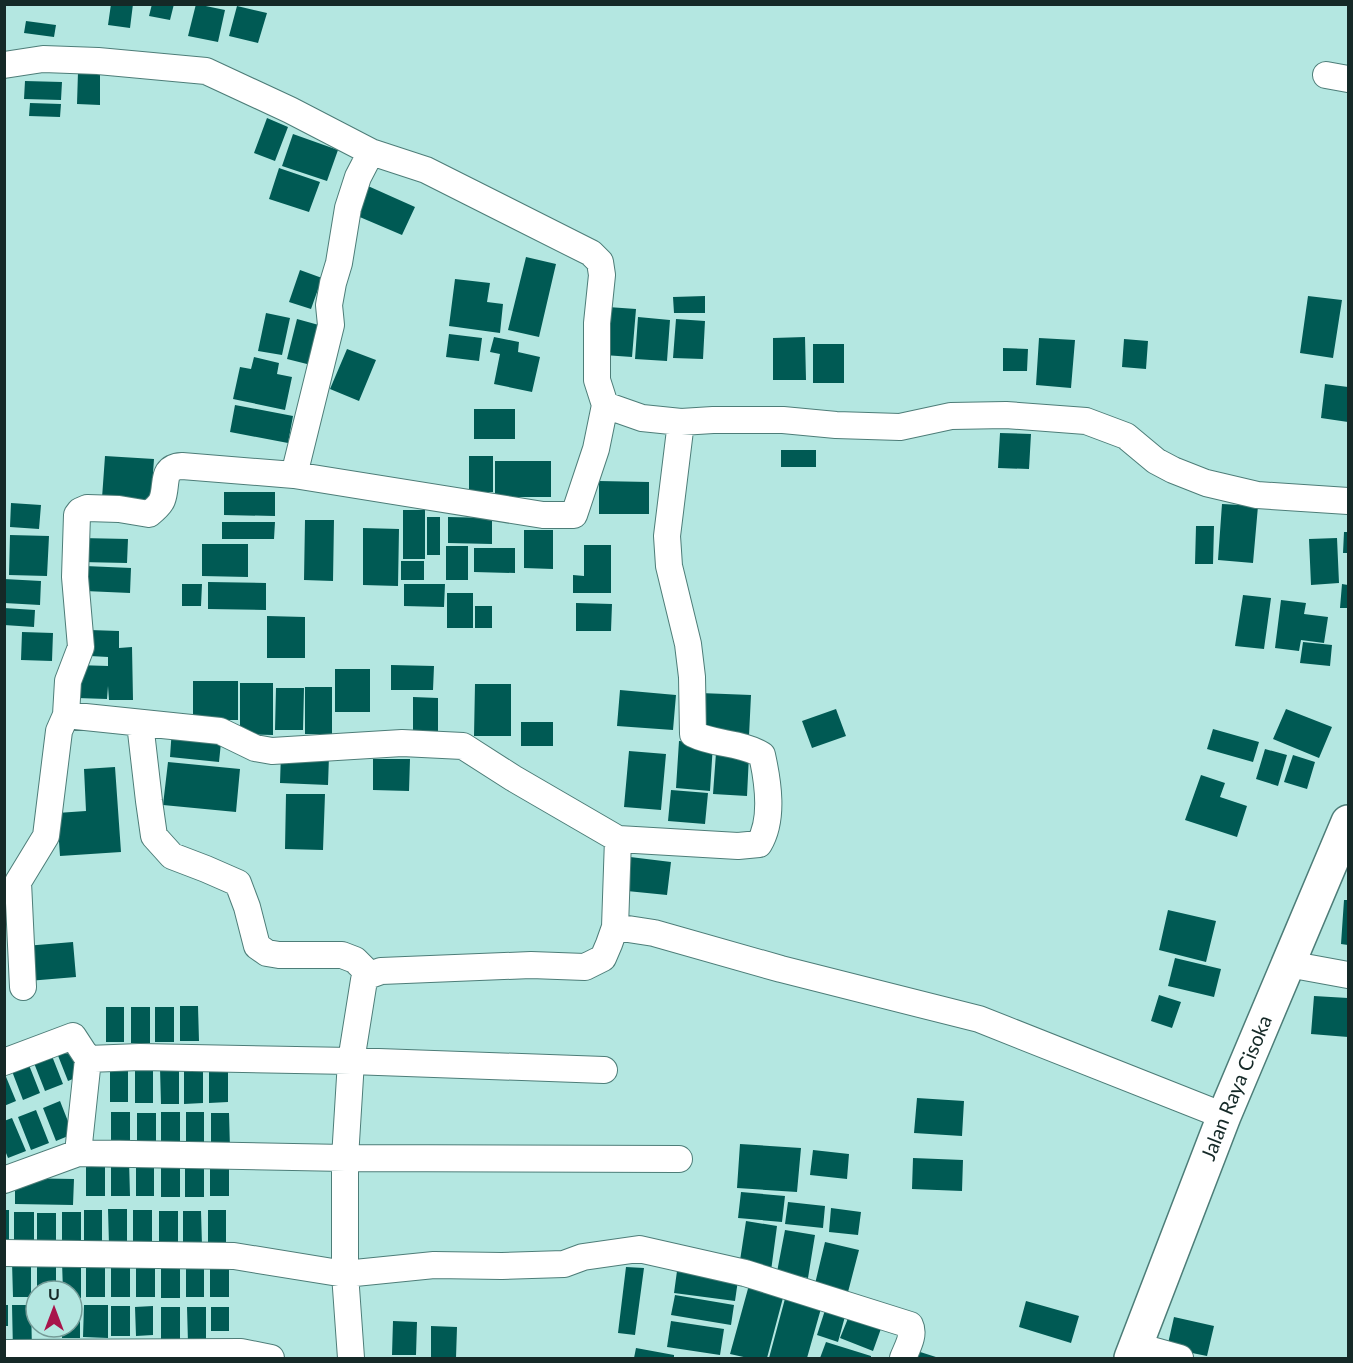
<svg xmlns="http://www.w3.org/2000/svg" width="1353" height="1363" viewBox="0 0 1353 1363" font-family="Lato,sans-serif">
  <rect width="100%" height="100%" fill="#b4e7e1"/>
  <path fill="#005a54" d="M111,4H133L130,28L108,25Z
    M152,4H174L170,20L149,16Z
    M196,4L225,10L218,42L188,36Z
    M237,6L267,13L258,43L229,36Z
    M26,21L56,25L54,37L24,33Z
    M78,72L100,73V105L77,104Z
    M25,81L62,82L61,100L24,99Z
    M30,103L61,104L60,117L29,116Z
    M267,118L288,127L275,161L254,153Z
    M293,134L338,150L327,181L282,166Z
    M279,168L320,182L309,212L269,199Z
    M368,186L415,207L402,235L355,215Z
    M526,257L556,264L539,337L508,330Z
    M300,270L322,278L311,309L289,302Z
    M455,279L490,283L487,302L503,304L500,333L449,326Z
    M705,296V313H674L673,297Z
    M1308,296L1342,300L1333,358L1300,353Z
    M608,307L636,309L632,357L604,355Z
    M266,313L290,318L282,355L258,351Z
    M638,317L670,320L667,361L635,359Z
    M297,319L326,327L315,366L287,359Z
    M676,319L705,321L703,359L673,358Z
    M449,334L482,338L479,361L446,357Z
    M494,337L519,342L518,352L540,357L532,392L494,384L500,354L490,352Z
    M805,337L806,380H773V338Z
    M1039,338L1075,340L1071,388L1036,385Z
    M1124,339L1148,341L1146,369L1122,367Z
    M813,344H844V383H813Z
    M1003,348L1028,349L1027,371H1003Z
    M347,349L376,360L359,401L330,389Z
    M254,357L279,363L277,374L292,377L285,410L233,399L240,367L251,369Z
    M1325,384L1348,387V422L1321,418Z
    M235,405L293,416L288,443L230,432Z
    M474,409H515V439H474Z
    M1000,433L1031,434L1029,469L998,468Z
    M781,450H816V467H781Z
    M105,456L154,459L151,502L102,498Z
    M469,456H493V492H469Z
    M495,461H551V497H495Z
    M599,481L649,482V514H599Z
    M224,492H275V516L224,515Z
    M11,503L41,505L39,529L10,527Z
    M1222,504L1258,506L1253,563L1218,560Z
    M403,510H425V559H403Z
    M427,517H440V555H427Z
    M448,517L492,518V544L448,543Z
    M305,520H334L333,581L304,580Z
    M222,522H275L274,539H222Z
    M1196,526H1214L1213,564H1195Z
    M363,528L399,529L398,586L363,585Z
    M524,530H553V569L524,568Z
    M1344,532H1348V553H1343Z
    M10,535L49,536L47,576L9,575Z
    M81,538L128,539L127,563L81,562Z
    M1337,538L1339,583L1311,585L1309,539Z
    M202,544H248V577L202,576Z
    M584,545H611V593H573V575L584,576Z
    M446,546H468V580H446Z
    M474,548H515V573L474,572Z
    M401,561H424V580H401Z
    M85,566L131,568L130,593L85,591Z
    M4,579L41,581L40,605L4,603Z
    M208,582L266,583V610L208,609Z
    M182,584H202L201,606H182Z
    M404,584H445L444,607L404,606Z
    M1342,584L1348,585V608H1340Z
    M447,593H473V628H447Z
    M1243,595L1271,598L1264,649L1235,646Z
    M1281,600L1306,603L1304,614L1328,617L1324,643L1301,640L1299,651L1275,648Z
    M576,603L612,604L611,631H576Z
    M475,606H492V628H475Z
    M4,608L35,610L34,627L4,625Z
    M267,616L305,617V658H267Z
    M90,630L119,631V648L132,647L133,700H109L108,686L107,699L77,698V665L108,666V657L90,656Z
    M22,632L53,633L52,661L21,660Z
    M1303,642L1332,645L1330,666L1300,663Z
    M391,665L434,666L433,690H391Z
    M335,669H370V712H335Z
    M193,681H238V720H193Z
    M240,683H273V735L240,734Z
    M475,684H511V736H474Z
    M305,687H332V734H305Z
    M276,688H304L303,730H275Z
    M620,690L676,695L673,730L617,726Z
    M700,693L751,695L749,736L698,734Z
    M413,697L438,698V737H413Z
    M836,709L846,736L812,748L802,721Z
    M1286,709L1332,727L1319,758L1273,739Z
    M521,722H553V746H521Z
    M172,728L222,733L219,762L170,757Z
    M1213,729L1259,742L1253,762L1207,749Z
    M679,741L713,744L710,791L676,788Z
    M1265,749L1287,755L1278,786L1256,779Z
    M629,751L666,754L661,810L624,807Z
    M281,753L329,756L328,785L280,783Z
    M716,753L749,755L747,796L713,794Z
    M1293,755L1315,762L1307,789L1284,782Z
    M373,759H410L409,791L373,790Z
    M168,762L240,769L236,812L163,805Z
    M115,767L121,852L60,856L57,813L86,811L84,769Z
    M1201,775L1225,783L1220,797L1247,806L1237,837L1185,820Z
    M671,790L708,793L705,824L668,821Z
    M286,794H325L323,850L285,849Z
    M622,856L671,862L667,895L617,890Z
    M1344,900H1348V945L1341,944Z
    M1168,910L1216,921L1206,962L1159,950Z
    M73,942L76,977L28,981L25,946Z
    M1175,958L1221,969L1214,997L1168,986Z
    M1159,995L1181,1002L1172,1028L1151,1021Z
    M1314,996L1348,998V1037L1311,1034Z
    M180,1006H198L199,1041H180Z
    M106,1007H124V1042H106Z
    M131,1007H150V1043H131Z
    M155,1007H174V1042H155Z
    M73,1041L85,1074L68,1081L55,1048Z
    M50,1051L63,1084L45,1091L32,1058Z
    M27,1060L40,1093L23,1100L10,1066Z
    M110,1066H128V1102H110Z
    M135,1067H153V1103H135Z
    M209,1067H228V1102L209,1103Z
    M160,1068H179V1104H161Z
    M184,1068H203V1103L184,1104Z
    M4,1072L16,1101L4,1106Z
    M917,1098L964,1101L962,1136L914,1133Z
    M60,1101L73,1134L56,1141L43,1108Z
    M36,1110L49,1143L31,1150L18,1117Z
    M111,1112H130V1148H111Z
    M161,1112H180V1148H161Z
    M186,1112H204V1147H186Z
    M137,1113H156V1149H137Z
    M211,1113H229L230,1149H211Z
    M12,1118L26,1151L8,1158L4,1148V1121Z
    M740,1144L801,1148L797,1192L737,1188Z
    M813,1150L849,1154L847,1179L810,1175Z
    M913,1158L963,1160L962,1191L912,1189Z
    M111,1160H129L130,1196H111Z
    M210,1160H229V1196H210Z
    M86,1161H105V1196H86Z
    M136,1161H154V1196H136Z
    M185,1161H204V1197H185Z
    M161,1162H180V1197H161Z
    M15,1178L74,1179L73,1205L15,1204Z
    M741,1192L785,1196L782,1222L738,1218Z
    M788,1202L825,1206L823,1228L785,1224Z
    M831,1208L861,1212L858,1235L829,1232Z
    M108,1209H127V1245H109Z
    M4,1210H9V1248H4Z
    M84,1210H102V1246H84Z
    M133,1210H152V1246H133Z
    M208,1210H226V1245L208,1246Z
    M159,1211H178V1246L159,1247Z
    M183,1211H201L202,1246H183Z
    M14,1212H34V1250H14Z
    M62,1212H81V1248H62Z
    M37,1213H56V1249H37Z
    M746,1221L777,1226L771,1271L739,1267Z
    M785,1230L815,1235L808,1278L777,1272Z
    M825,1242L859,1250L848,1292L815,1284Z
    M111,1261H130V1297H111Z
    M210,1261H229V1297H210Z
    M12,1262H31V1297H13Z
    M37,1262H56V1291H37Z
    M62,1262H81V1298H72V1291H63Z
    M86,1262H105V1297H86Z
    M136,1262H155V1297H136Z
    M186,1262H204V1297H186Z
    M161,1263H180V1298H161Z
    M626,1267L644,1268L635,1335L618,1333Z
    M677,1271L738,1280L735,1301L674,1293Z
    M749,1285L784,1294L767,1358H748L730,1354Z
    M675,1295L734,1305L731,1325L671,1315Z
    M786,1295L822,1305L807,1358H769Z
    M1026,1301L1079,1316L1071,1343L1019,1327Z
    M827,1304L847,1309L838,1342L817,1335Z
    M4,1305H8V1326H4Z
    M12,1305H31L32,1350L13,1351Z
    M72,1305H80V1338H62V1327H72Z
    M84,1305H108V1338L83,1337Z
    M111,1306H130V1336H111Z
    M153,1306V1335L136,1336L135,1307Z
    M161,1307H180V1343H161Z
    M187,1307H206V1343H188Z
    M211,1307H229V1331H211Z
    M851,1311L883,1323L873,1351L840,1338Z
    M1174,1317L1214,1326L1207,1356L1167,1348Z
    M393,1321L417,1322L416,1355H392Z
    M671,1321L724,1329L720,1355L667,1347Z
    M431,1326L457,1327L456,1358H431Z
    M826,1342L871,1356V1358H820Z
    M636,1348L674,1355V1358H634Z
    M914,1350L939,1358H911Z"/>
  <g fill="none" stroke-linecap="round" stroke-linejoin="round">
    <defs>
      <path id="minor" d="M4,65L43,59L98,61L206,71L290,110L371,152L426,170L591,253L600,262L602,275L597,323V380L605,405L642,418L681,422L713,420H783L836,425L900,427L951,416L1006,415L1086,421L1126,436L1156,461L1173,470L1206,483L1257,495L1348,501
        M1326,75L1348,79
        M294,475L331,325L329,305L333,283L339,263L348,208L358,177L371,152
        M66,715L220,731L255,748L272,751L402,743L463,746L513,778L618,839L738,846L759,844C774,819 768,782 762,755C741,742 715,745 693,734L692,677L688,644L669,566L667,536L681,422
        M140,723L149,801L154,836L172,856L206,869L238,883L247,907L257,946L267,953L279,955H342L355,960L370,975
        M615,927L654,933L781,969L979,1019L1224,1116
        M1288,964L1348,975
        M23,987L18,882L46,836L59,731L66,715L68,681L81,647L75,577L77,515L80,511L87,508L119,509L149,514C154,510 160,505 162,500C168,485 160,467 182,466L294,475L543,515H574L596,449L605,405
        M4,1062L73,1036L88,1059
        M604,1070L351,1061L140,1057L88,1059L78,1153L345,1158L679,1159
        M4,1180L78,1153
        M4,1253L234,1256L345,1274L434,1265L502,1266L564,1264L583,1257L639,1249L745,1273L910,1325C915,1335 907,1348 903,1358
        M1137,1346L1180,1358
        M4,1353L241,1352L271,1358
        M351,1358L345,1274V1158L351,1061L364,980L370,975L381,971L531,965L585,967L603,958L609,944L615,927L618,839"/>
      <g id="tertiary">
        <path id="s1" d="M1131,1358L1224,1116L1348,822"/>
      </g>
    </defs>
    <use href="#minor" stroke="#4d7d78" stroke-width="28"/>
    <use href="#tertiary" stroke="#4d7d78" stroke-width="36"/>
    <use href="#minor" stroke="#fff" stroke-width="26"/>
    <use href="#tertiary" stroke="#fff" stroke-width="33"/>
  </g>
  <g text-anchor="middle" stroke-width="6" stroke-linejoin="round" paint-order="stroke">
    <g font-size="20" fill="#152927" stroke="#b4e7e1">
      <text dy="7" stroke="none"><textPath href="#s1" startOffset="290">Jalan Raya Cisoka</textPath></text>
    </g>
  </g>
  <rect width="1353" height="1363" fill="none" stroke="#152927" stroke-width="12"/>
  <g transform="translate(54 1309)"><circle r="28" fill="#b4e7e1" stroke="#749b97" stroke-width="1.5"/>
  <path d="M0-4.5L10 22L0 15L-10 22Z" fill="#a8154b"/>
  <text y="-9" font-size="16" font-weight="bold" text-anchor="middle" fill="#152927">U</text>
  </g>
</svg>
